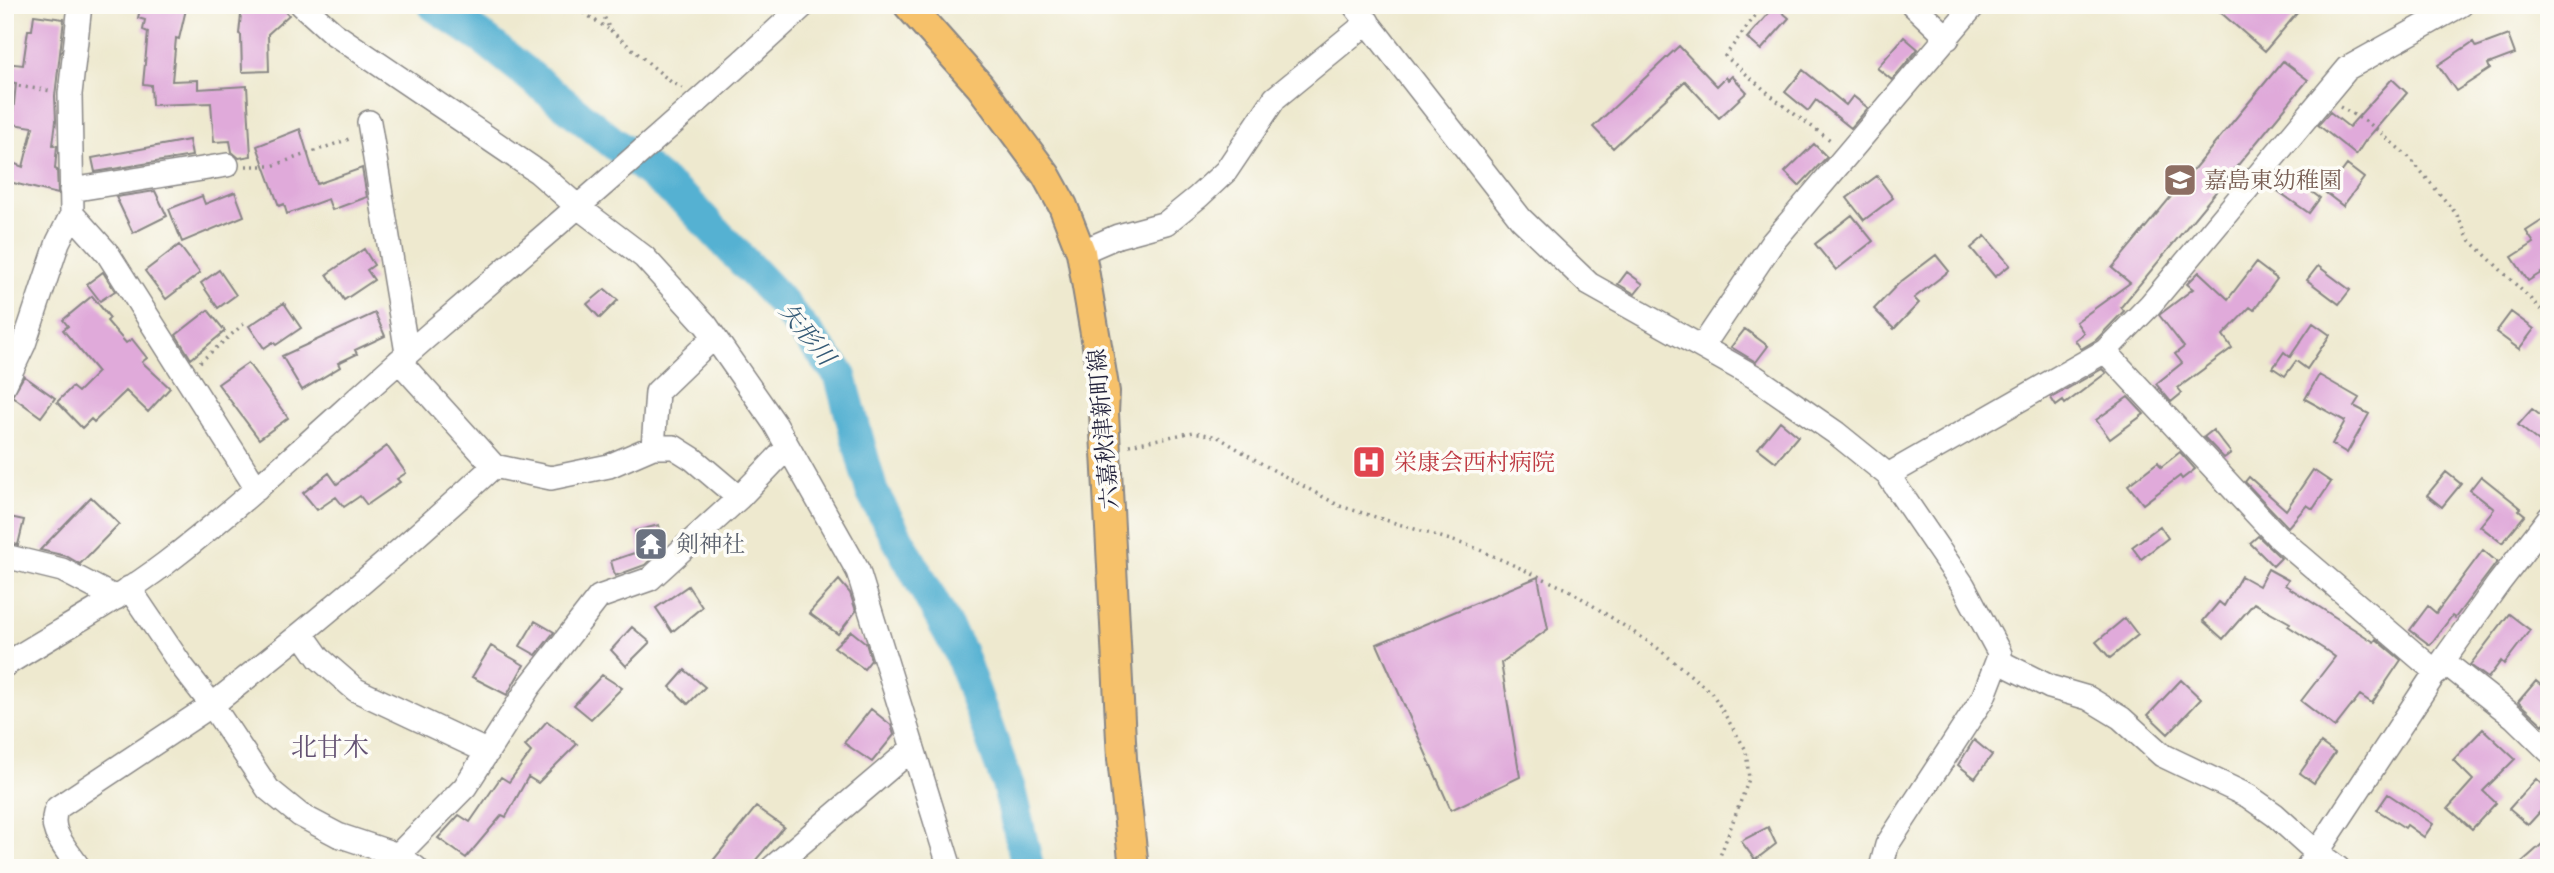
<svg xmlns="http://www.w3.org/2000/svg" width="2554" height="873" viewBox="0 0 2554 873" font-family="'IM FELL French Canon','Noto Serif JP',serif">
  <rect width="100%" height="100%" fill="#fdfcf7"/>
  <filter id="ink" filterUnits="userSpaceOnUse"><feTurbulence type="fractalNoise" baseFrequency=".0143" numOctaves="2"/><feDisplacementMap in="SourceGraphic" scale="14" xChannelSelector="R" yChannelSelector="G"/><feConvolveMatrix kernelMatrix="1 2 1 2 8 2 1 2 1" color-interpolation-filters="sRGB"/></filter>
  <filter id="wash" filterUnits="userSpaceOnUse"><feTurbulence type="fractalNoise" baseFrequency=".00686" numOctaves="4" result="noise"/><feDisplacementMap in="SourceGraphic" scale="28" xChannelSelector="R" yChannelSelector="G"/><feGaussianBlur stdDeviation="1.57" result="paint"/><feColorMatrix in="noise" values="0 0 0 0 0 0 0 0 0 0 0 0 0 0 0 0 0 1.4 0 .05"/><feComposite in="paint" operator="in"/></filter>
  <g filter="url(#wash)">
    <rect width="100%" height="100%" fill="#eee9cf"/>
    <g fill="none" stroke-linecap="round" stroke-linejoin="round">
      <path stroke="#54b1d2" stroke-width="33" d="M434,5L484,39L688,203L776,296L840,375L872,492L960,652L1009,788L1028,868"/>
    </g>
    <g id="blocks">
      <path fill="#e0aada" d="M141,5H187L179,39L176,38L172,81L198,80V89L247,86L251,156L239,158L232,152L230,141L214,142L211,103L152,105L151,85L143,84L148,32L143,30L145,20L138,18Z
        M242,5H280L289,15L268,34L269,71L242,72L241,35L239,34Z
        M2212,5H2304L2265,51Z
        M1775,6L1789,18L1761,50L1747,38Z
        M34,15L64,19L55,96L56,121L53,145L57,146L55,169L57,170L58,194L5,181V160L23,167L33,127L12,124L16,83L5,81V63L23,65L28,30H32Z
        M2508,35L2515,54L2488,64L2490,69L2456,91L2438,65L2473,42L2476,47Z
        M1904,37L1918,49L1892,80L1877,68Z
        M1679,46L1717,86L1726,77L1728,80L1732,76L1747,92L1719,118L1685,81L1613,148L1593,127Z
        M2283,61L2308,80L2121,307L2124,311L2096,340L2081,349L2075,340L2084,333L2076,322L2130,283L2112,268Z
        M1803,70L1846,105L1853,96L1868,108L1851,128L1816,100L1808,111L1785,92Z
        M2392,79L2407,93L2365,141L2356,155L2318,125L2330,112L2349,127Z
        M300,129L317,184L362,168L367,197L332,210L328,199L287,214L284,204L279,206L257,146Z
        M189,140L192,156L95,172L92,158Z
        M1814,144L1827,157L1799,186L1785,172Z
        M2347,165L2364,178L2343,206L2326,193Z
        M2286,173L2320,198L2309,213L2275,189Z
        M1877,176L1893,198L1864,220L1847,198Z
        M155,191L167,216L133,233L116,197Z
        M235,192L244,216L182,242L169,209L202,196L205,204Z
        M1852,215L1873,241L1836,270L1815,244Z
        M2549,216V268L2528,281L2512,257L2534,243L2526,231Z
        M1985,236L2010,265L1995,277L1971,248Z
        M179,245L200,273L166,299L145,271Z
        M364,249L374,265L367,270L374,280L344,300L327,274Z
        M1936,255L1949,271L1914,298L1919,303L1894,329L1874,309L1899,283Z
        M2256,263L2277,279L2254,310L2250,307L2223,335L2232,348L2178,388L2182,393L2171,402L2156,384L2182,363L2175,354L2184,347L2159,315L2193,289L2187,284L2199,272L2228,299Z
        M2318,266L2350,290L2339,304L2307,280Z
        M219,270L236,295L218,308L201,283Z
        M103,272L115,291L100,301L87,284Z
        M1627,272L1643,284L1635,294L1618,284Z
        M605,289L618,300L600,318L587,304Z
        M92,296L110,318L107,321L126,343L132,339L147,358L142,362L170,388L148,412L126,391L94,422L91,419L82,428L57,402L72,387L78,392L98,372L63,330L68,326L63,320Z
        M284,303L301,328L276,345L273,342L264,348L249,326Z
        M208,310L225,331L191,359L176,335Z
        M2511,312L2534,329L2519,349L2496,332Z
        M375,313L385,336L355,350L357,354L338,363L340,367L302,390L282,356Z
        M2313,323L2330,335L2307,369L2296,361L2285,376L2273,368L2284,352L2290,357Z
        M1745,329L1768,346L1756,362L1731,347Z
        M248,363L288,418L259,439L218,384Z
        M2102,369L2106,373L2065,404L2063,401L2056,406L2051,398Z
        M2319,375L2359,398L2354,406L2369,414L2347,453L2332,444L2345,421L2305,399Z
        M24,376L55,398L41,417L12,396Z
        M2128,397L2144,414L2110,439L2096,420Z
        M2532,409L2549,422V450L2518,425Z
        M1780,421L1798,436L1776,462L1758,448Z
        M2213,430L2231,453L2224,458L2204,437Z
        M387,446L406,473L397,479L400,482L367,505L360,496L344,507L336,497L317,510L303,493L329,473L337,484Z
        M2180,452L2195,469L2182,479L2180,476L2143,504L2128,485L2158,462L2161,467Z
        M2313,470L2331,482L2313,509L2307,505L2288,527L2245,482L2249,477L2286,510Z
        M2446,472L2461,484L2442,507L2427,495Z
        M2481,476L2521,508L2519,510L2525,515L2502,543L2480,526L2494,509L2470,490Z
        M91,497L119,524L80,564L66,556L40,550Z
        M5,516L24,520L18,545L5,542Z
        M659,525L665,546L645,565L615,576L611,561L640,551L635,531Z
        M2160,526L2168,538L2141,559L2132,547Z
        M2258,536L2281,558L2273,566L2250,543Z
        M2483,550L2497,562L2455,618L2452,616L2430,645L2410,630L2428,606L2436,613Z
        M2268,569L2288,580L2285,585L2374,642L2376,639L2401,660L2372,703L2360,695L2335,727L2301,701L2335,657L2327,651L2288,626L2290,623L2254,603L2223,639L2203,621L2219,602L2224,606L2241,576L2259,586Z
        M1538,577L1548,629L1501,663L1520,777L1451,810L1377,644Z
        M839,580L850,593L856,611L838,634L809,613Z
        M688,586L702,607L672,632L656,608Z
        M2509,614L2530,630L2504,664L2501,661L2488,678L2470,665Z
        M2125,618L2138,635L2110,658L2096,642Z
        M535,621L554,632L536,655L520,646Z
        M632,627L650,642L626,666L611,650Z
        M851,631L866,643L871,660L864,669L834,647Z
        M491,646L524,665L507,695L472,677Z
        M685,670L705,687L688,704L670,687Z
        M602,675L622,688L591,719L574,705Z
        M2181,680L2201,699L2168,734L2148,715Z
        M2536,681L2549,692V718L2543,725L2518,702Z
        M871,709L891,725L894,735L872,762L844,743Z
        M547,721L577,744L538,783L528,777L506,817L502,815L466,858L438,838L459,815L470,822L501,777L509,782L531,752L525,746Z
        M2483,729L2515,759L2483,791L2496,803L2472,829L2448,808L2473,780L2453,760Z
        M1974,740L1992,755L1975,778L1958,765Z
        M2321,743L2335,753L2314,783L2300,773Z
        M2536,779L2549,791V802L2528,825L2509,809Z
        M2388,794L2433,824L2424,837L2407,825L2405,828L2377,810Z
        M756,807L784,827L749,868H707Z
        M1768,827L1776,844L1755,860L1741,841Z
        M2549,838V868H2515Z"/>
    </g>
  </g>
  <g filter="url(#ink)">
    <use href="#blocks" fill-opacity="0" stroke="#888685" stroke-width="2"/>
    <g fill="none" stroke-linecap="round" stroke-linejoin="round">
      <defs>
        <path id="minor" d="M302,5L333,33L538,172L578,207L644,257L706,325L775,424L858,571L950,868
          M1354,5L1521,219L1589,284L1755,377L1836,433L1888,475L1963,585L2000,654L1983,698L1887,845L1881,868
          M1913,5L1948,38
          M369,122L407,353
          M71,190L227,165
          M72,214L108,254L257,489
          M1081,252L1118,236L1166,223L1198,197L1226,171L1275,98L1368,22
          M1702,347L1772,243L1974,5
          M2105,351L2277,536L2437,673
          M399,361L494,466
          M5,384L24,344L58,242L72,214L70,94L80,5
          M653,447L657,392L714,337
          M1888,475L2105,351L2150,305L2348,68L2461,5
          M5,556L62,570L116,598
          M302,634L319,658L356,690L488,752
          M1998,661L2050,687L2088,698L2121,718L2162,755L2248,796L2275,815L2316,852L2338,868
          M2443,661L2514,717L2549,751
          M5,665C59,631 116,601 166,563C259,492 342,410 430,334C556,226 682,118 804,5
          M398,855L465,787L529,687L599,597L650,579L739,498L788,447
          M79,868C67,849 46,830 57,808L212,705L181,665L129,588
          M416,868L398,855L338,835L300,815L268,789L212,705C309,629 403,550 494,466L551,478L609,466L653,447H674L693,459L739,498
          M772,868L913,748
          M2307,868L2443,661L2498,584L2549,518"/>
        <path id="major" d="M908,5L980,86L1046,175L1063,206L1081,252L1105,392L1104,413L1122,759L1134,868"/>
      </defs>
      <use href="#minor" stroke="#888685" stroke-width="26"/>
      <use href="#major" stroke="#888685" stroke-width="32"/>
      <path stroke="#888685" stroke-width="3.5" stroke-dasharray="2 5" stroke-linecap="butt" d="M572,5L608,29
        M599,5L610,30L671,82L683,88
        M1758,5L1761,8L1725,56L1781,104L1833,142
        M5,84L51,91
        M2340,107L2370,124L2410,158L2457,215L2468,238L2549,317
        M246,166H272L352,138
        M200,362L247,321
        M1129,445L1194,432L1218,437L1264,465L1340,506L1473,547L1569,590L1655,646L1712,693L1746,750L1749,779L1720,856L1719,868"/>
      <use href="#minor" stroke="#fff" stroke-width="23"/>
      <use href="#major" stroke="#f6c16b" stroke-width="28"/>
    </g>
  </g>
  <defs>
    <symbol id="school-square" viewBox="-11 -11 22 22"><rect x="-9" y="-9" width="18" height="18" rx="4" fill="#8d6e63" stroke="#fdfcf7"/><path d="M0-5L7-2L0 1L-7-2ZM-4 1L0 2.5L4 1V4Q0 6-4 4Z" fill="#fff"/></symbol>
    <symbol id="hospital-square" viewBox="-11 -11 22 22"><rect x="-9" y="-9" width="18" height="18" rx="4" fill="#e0444e" stroke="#fdfcf7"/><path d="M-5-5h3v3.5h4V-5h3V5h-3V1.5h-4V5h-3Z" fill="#fff"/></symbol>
    <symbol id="temple-square" viewBox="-11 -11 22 22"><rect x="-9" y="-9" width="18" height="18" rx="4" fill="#6b7280" stroke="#fdfcf7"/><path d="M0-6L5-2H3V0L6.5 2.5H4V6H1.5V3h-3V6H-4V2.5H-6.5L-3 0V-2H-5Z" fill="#fff"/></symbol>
  </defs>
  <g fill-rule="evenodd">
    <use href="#school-square" x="2161" y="161" width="38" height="38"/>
    <use href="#hospital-square" x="1350" y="443" width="38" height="38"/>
    <use href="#temple-square" x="632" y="525" width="38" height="38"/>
  </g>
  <g text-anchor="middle" stroke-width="7" stroke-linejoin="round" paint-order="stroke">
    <g font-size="23" fill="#785e54" stroke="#fdfcf7" text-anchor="start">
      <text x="2204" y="188">嘉島東幼稚園</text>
    </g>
    <g font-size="23" fill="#22223b" stroke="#fdfcf7">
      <text transform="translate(1103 429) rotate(-95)" y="8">六嘉秋津新町線</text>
    </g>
    <g font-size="23" fill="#be3a42" stroke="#fdfcf7" text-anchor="start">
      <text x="1394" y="470">栄康会西村病院</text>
    </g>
    <g font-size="23" fill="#5b616d" stroke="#fdfcf7" text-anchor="start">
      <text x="676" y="552">剣神社</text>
    </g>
    <g font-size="24" font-style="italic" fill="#365b77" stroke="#fdfcf7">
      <text transform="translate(807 334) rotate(51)" y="8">矢形川</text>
    </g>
    <g font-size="26" fill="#645273" stroke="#fdfcf7">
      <text x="330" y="756">北甘木</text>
    </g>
  </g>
  <rect width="2554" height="873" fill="none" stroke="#fdfcf7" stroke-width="28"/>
</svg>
